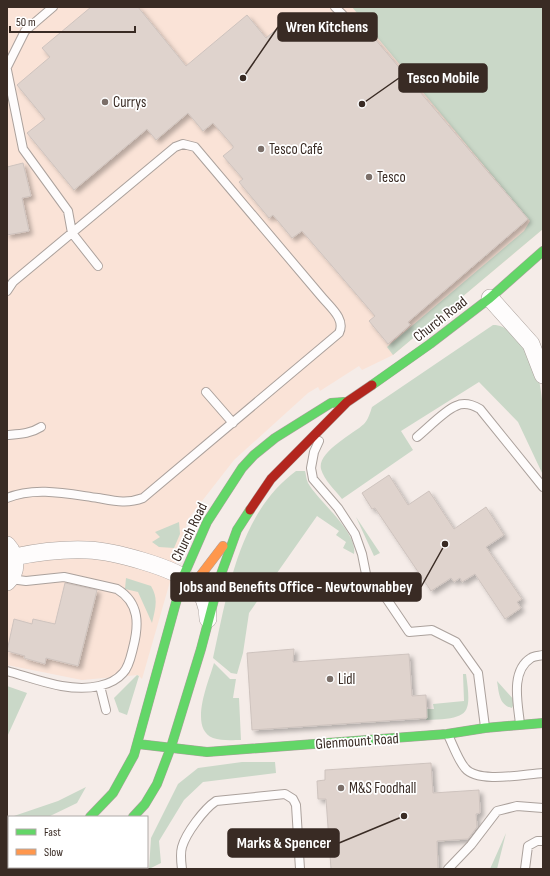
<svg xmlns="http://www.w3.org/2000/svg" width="550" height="876" viewBox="0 0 550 876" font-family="'Sofia Sans Condensed',sans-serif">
  <defs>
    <filter id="shadow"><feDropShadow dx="3.5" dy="3.5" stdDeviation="2" flood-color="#0004"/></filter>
  </defs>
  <rect width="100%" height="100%" fill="#f5ece8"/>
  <path fill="#fae3d7" d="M7,7H356L543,219V229L393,355L362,370L359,366L320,391L318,387L308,393L234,460L188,519L142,679L138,675L82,680L7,665Z"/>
  <path fill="#cad8c8" d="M352,7H543V229L393,355L387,347L524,231L530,221Z
    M493,325C502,325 506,329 514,334C550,362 543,433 543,475L518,422L479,382L401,431L413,450L342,499C335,490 324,480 321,469C317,452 353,434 364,424C368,420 370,413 372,407Z
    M296,471H305C306,474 306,479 308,483C318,501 358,532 354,554L343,548L346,542L336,535L339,531L317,516L249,613L243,653L237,674L231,673L213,658C228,592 238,514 296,471Z
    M356,517L380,553L374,556Z
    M179,522L180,534L174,548L159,547L152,542L160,537L155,532Z
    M126,578L151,586C159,599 155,609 152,623L138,592L125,589Z
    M214,663L230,679H236L233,698H239L241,740C233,740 221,741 213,738C188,728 209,681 214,663Z
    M463,674H466C472,716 469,718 426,720L427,709H434L433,704L464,701Z
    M137,675L139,676L127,715L119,712L114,698Z
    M497,681L515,701L512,708C499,705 499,693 497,681Z
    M7,686L27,693L7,737Z
    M242,762H275L276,773L203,782L184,800L159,841L161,863L149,869L151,838L178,784L198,768Z
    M86,787L77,803L48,817H11L58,801Z
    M506,833L497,869H490Z"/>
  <path fill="#dfd3cd" stroke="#cec3be" filter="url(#shadow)" d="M91,7H138L186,66L247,15L266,38L291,17L302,30L322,13L342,37L356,26L364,35L369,32L528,219L408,322L410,325L388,344L369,321L375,316L302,231L292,238L273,215L269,218L239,182L243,179L223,156L233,148V146L213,123L203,131L188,113L156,140L147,129L74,190L27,133L45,119L17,85L50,57L42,48Z
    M23,163L31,196L22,198L29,231L7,235V167Z
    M389,475L408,505L429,491L454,529L486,507L504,535L486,547L522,599L517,602L521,608L505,619L475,574L462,582L460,578L454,582L451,578L431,591L375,508L372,509L362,493Z
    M65,583L97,590L78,666L46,658L45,664L24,658L25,656L7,651L14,619L32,624L33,619L55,624Z
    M294,649L293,662L409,654L412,696L426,695L427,718L252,730L247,653Z
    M431,763L433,793L479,790L480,813L476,814L477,827L468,839L437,841L438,869H331L326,799H318L317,781L325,780V770Z"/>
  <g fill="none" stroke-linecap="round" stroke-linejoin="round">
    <defs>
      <path id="lane" d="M335,7L343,15
        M7,67L25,31L53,7
        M7,70L23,149L68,211L72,233L98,266
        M7,291L13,282L175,147L183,144L195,147L321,296C330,307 346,319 339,333L143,498C127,504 115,501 98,498C69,494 35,486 7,498
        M206,392L233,423
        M7,435C19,434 30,434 41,427
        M417,437C427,429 445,410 456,406C464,402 473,405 480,409L543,487
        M319,441L314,452L311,468L313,479L338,508L355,534L362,554L367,579L382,592L409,632L432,630L456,642L478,673L485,727
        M7,671C36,679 69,693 99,686C108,684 117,680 123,673C129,667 131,656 133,648C139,625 140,603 117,589L64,577L26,581L10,579
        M100,686L106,710
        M520,724C518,704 510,671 531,658C534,656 539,656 543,655
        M448,735C453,745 458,760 465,768C478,784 524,774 543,773
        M182,869C181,861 180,854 182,847C186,833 204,809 216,801L285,794L293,799L296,805L300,869
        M448,869L471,845L497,811L517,806L543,808
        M525,869L528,846L537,841H543"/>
      <path id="street" d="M490,298L531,344L543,375
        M7,545C17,556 18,572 7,582
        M14,557C38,552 62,549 87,550C113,551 174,567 193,584C203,593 208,606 208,619"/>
      <path id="fast" d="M372,385L430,344L490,298L543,251
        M138,744L207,752L447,734L485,728L543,723
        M90,817L113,793L134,755L183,577L207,522L242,468L254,455L275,438L331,403L344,402
        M133,817L145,804L157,784L171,747L201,649L220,577L237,530L250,510
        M7,856L9,855
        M97,867L98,869"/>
      <path id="slow" d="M194,584L223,546
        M134,867V869"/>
      <path id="jam" d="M250,510L271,479L347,402L372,385"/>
    </defs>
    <use href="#lane" stroke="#aba19c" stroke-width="10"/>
    <use href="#street" stroke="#aba19c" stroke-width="18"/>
    <use href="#fast" stroke="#aba19c" stroke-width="10"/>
    <use href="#slow" stroke="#aba19c" stroke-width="10"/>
    <use href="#jam" stroke="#aba19c" stroke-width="10"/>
    <use href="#lane" stroke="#fefcfc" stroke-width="8"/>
    <use href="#street" stroke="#fefcfc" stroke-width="17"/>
    <use href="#fast" stroke="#63d668" stroke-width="9"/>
    <use href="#slow" stroke="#ff974d" stroke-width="9"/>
    <use href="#jam" stroke="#b3261e" stroke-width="9"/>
  </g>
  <g fill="#7b6f69" stroke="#fff" stroke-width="1.5">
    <circle cx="105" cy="102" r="4"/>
    <circle cx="261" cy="149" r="4"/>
    <circle cx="369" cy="177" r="4"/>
    <circle cx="330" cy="679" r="4"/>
    <circle cx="341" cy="788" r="4"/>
  </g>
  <g text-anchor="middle" stroke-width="3.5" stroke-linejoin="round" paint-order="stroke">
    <g font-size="15" fill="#392b24" stroke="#fff" text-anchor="start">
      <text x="113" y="107">Currys</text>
      <text x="269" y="154">Tesco Café</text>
      <text x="377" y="182">Tesco</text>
      <text x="338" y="684">Lidl</text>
      <text x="349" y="793">M&amp;S Foodhall</text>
    </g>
    <g font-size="15" fill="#392b24" stroke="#fff">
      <text transform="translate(440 319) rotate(-38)" y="5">Church Road</text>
      <text transform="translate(189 532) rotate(-64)" y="5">Church Road</text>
      <text transform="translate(357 741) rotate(-4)" y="5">Glenmount Road</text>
    </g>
  </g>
  <path fill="none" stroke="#392b24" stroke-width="1.5" d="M243 78L278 27M362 104L399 78M445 544L421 587M404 816L339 843"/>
  <g fill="#392b24" stroke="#fff" stroke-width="1.5">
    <circle cx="243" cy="78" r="4"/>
    <circle cx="362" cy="104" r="4"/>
    <circle cx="445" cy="544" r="4"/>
    <circle cx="404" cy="816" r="4"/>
  </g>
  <g fill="#392b24" stroke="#392b24" stroke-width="1.5">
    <rect x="278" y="13" width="99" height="28" rx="4"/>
    <rect x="399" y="64" width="88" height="28" rx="4"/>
    <rect x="171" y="573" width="250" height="28" rx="4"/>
    <rect x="228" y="829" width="111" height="28" rx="4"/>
  </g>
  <g font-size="16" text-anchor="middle" font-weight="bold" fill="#fff">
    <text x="327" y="32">Wren Kitchens</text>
    <text x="443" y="83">Tesco Mobile</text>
    <text x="296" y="592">Jobs and Benefits Office - Newtownabbey</text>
    <text x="284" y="848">Marks &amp; Spencer</text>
  </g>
  <rect width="550" height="876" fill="none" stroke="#392b24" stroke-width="16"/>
  <rect x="8" y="816" width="140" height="52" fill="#ffffff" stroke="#b0aaa7"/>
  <rect x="16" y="829" width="20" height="6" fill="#63d668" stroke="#b0aaa7"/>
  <text x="44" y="836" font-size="12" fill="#392b24">Fast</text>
  <rect x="16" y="849" width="20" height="6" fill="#ff974d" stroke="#b0aaa7"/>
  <text x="44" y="856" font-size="12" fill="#392b24">Slow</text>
  <path d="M10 26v6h125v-6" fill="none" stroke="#392b24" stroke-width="2"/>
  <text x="16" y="26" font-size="12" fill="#392b24" stroke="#ffffff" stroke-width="3" paint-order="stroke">50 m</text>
</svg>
